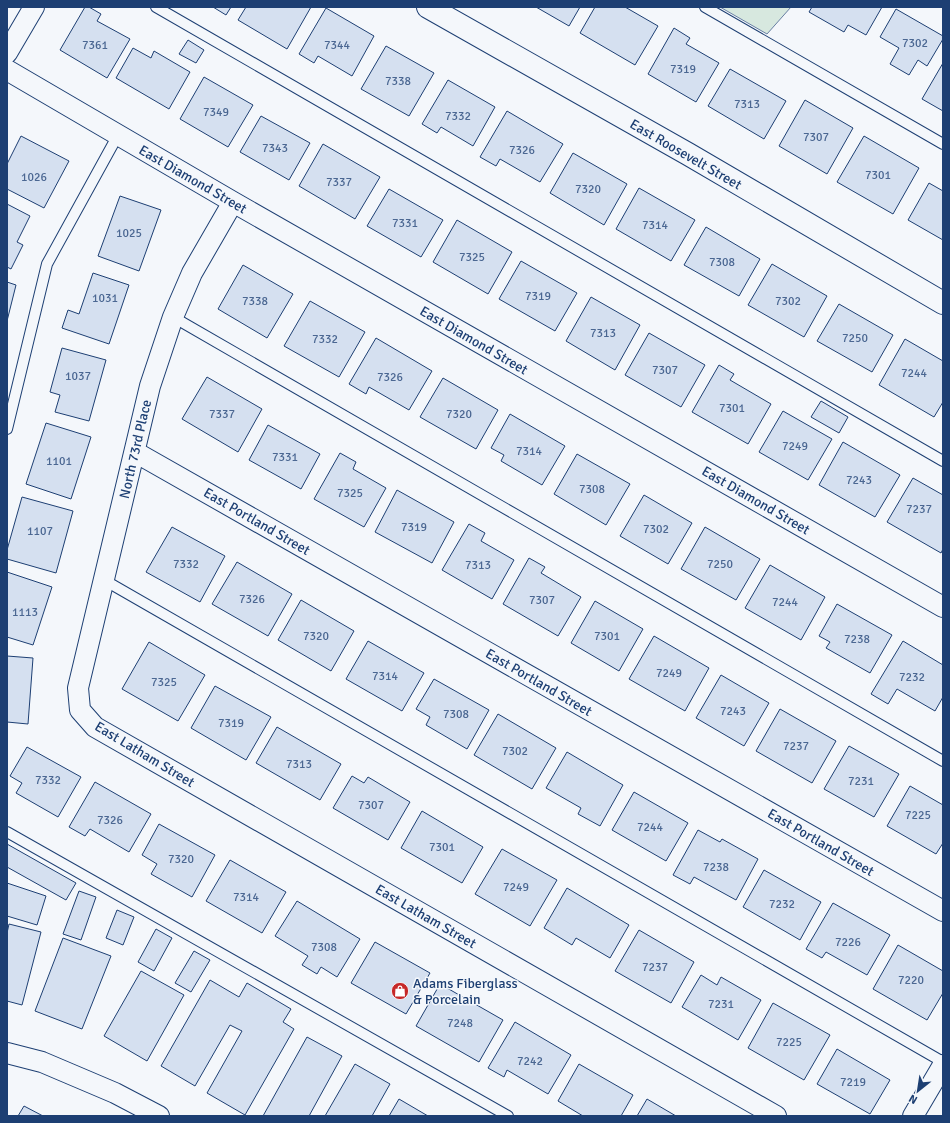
<svg xmlns="http://www.w3.org/2000/svg" width="950" height="1123" viewBox="0 0 950 1123" font-family="Signika,sans-serif">
  <rect width="100%" height="100%" fill="#f4f7fb"/>
  <path fill="#d7e8df" stroke="#687fa3" d="M720,7H791L767,34Z"/>
  <path fill="#d5e0f0" stroke="#1d3f73" d="M85,7H89L101,14L97,21L130,39L107,78L60,50Z
    M213,7H231L226,15Z
    M246,7H311L287,49L238,20Z
    M536,7H580L569,26Z
    M595,7H625L658,26L635,65L580,33Z
    M812,7H882L866,35L848,25L844,32L809,12Z
    M326,8L374,36L352,76L318,56L314,63L299,54Z
    M896,9L943,36V39L927,66L918,60L909,75L890,64L899,48L880,37Z
    M674,28L690,38L686,44L719,63L696,102L648,74Z
    M188,40L204,50L196,63L179,54Z
    M386,46L434,73L409,116L361,89Z
    M133,48L151,58L154,51L190,72L169,109L116,78Z
    M943,63V111L922,99Z
    M730,69L786,101L764,139L708,106Z
    M204,77L253,105L228,147L180,119Z
    M448,80L495,107L473,146L441,127L437,133L422,124Z
    M805,100L853,128L827,174L779,146Z
    M507,111L563,144L540,182L500,159L496,166L480,157Z
    M261,116L310,143L289,180L240,152Z
    M21,136L69,161L44,208L7,189V164Z
    M864,136L919,168L893,214L837,182Z
    M323,144L380,177L355,219L299,186Z
    M573,153L627,184L604,225L550,193Z
    M929,183L943,191V240L908,220Z
    M639,188L695,220L671,261L616,229Z
    M389,189L443,220L421,257L367,226Z
    M120,196L161,210L139,271L98,256Z
    M7,204L30,216L17,242L23,245L11,269L7,267Z
    M457,220L512,252L488,294L433,262Z
    M706,227L760,259L739,296L684,265Z
    M521,261L577,293L555,331L499,299Z
    M772,264L827,296L804,337L748,305Z
    M243,265L293,294L267,338L218,309Z
    M93,273L129,285L109,344L62,328L68,310L79,314Z
    M7,282L16,285L7,321Z
    M591,297L640,325L615,370L566,341Z
    M310,301L365,332L339,377L284,346Z
    M839,304L893,335L872,372L817,341Z
    M649,333L705,365L681,407L625,375Z
    M376,338L432,371L409,410L369,387L366,394L349,384Z
    M905,339L943,361V402L934,417L879,385Z
    M62,348L106,360L89,421L55,412L60,395L50,392Z
    M719,365L734,374L730,380L771,404L748,444L692,412Z
    M207,377L262,409L238,452L182,419Z
    M443,378L498,410L476,449L420,417Z
    M821,401L848,417L839,433L811,417Z
    M783,411L832,439L808,480L759,452Z
    M510,414L565,446L542,485L501,461L504,455L491,448Z
    M46,423L91,437L71,499L26,484Z
    M268,425L320,454L301,489L249,460Z
    M843,442L900,475L875,517L819,485Z
    M340,453L356,462L353,469L386,488L364,527L314,499Z
    M577,454L630,484L606,525L554,494Z
    M913,478L943,495V549L941,553L887,522Z
    M397,490L454,522L432,563L375,532Z
    M644,495L692,523L668,564L620,536Z
    M22,497L73,511L56,573L7,559V550Z
    M469,524L485,533L481,541L514,560L492,599L442,570Z
    M172,527L225,556L200,602L146,572Z
    M705,527L760,559L736,600L681,569Z
    M529,558L545,567L541,573L581,597L558,636L503,604Z
    M237,562L292,594L268,636L212,604Z
    M770,565L825,597L801,640L745,608Z
    M7,572L52,587L33,645L7,637Z
    M301,600L354,631L331,671L278,640Z
    M595,601L643,629L619,671L571,643Z
    M837,604L892,635L870,673L826,648L830,642L819,636Z
    M654,636L709,668L685,711L629,679Z
    M368,641L424,673L402,711L346,679Z
    M903,641L943,665V697L935,711L897,689L888,704L871,694Z
    M149,642L205,675L178,721L122,689Z
    M7,656L33,658L28,724L7,722Z
    M721,675L769,703L744,746L696,718Z
    M434,679L489,710L467,749L426,725L430,717L416,709Z
    M215,686L271,717L246,760L191,728Z
    M780,709L836,741L812,783L756,751Z
    M498,714L556,748L532,789L474,755Z
    M277,727L341,764L320,800L256,763Z
    M849,746L899,774L874,817L824,789Z
    M27,747L81,777L58,817L16,793L22,783L10,776Z
    M567,752L623,785L600,826L578,814L581,808L546,788Z
    M352,776L364,783L368,777L410,802L388,840L333,808Z
    M95,782L151,814L129,852L90,829L85,836L69,827Z
    M910,786L943,805V843L936,854L887,826Z
    M634,792L688,823L666,861L612,830Z
    M422,811L483,847L462,883L401,848Z
    M159,824L215,855L192,897L151,874L157,864L142,855Z
    M698,830L720,842L722,839L758,859L736,900L694,877L690,884L673,875Z
    M7,844L76,883L66,900L7,867Z
    M502,849L557,880L530,926L475,894Z
    M230,860L286,892L262,933L206,901Z
    M764,870L821,902L800,940L743,907Z
    M7,883L46,896L37,925L7,916Z
    M567,888L629,925L610,958L576,938L572,945L544,928Z
    M79,891L96,897L81,940L63,934Z
    M297,901L360,939L337,977L321,967L317,974L302,965L308,956L275,936Z
    M833,903L890,935L867,975L826,952L822,958L806,949Z
    M117,910L134,917L123,945L106,938Z
    M9,924L41,932L22,1005L7,1001V933Z
    M156,929L172,938L154,971L138,962Z
    M639,930L694,962L671,1003L615,971Z
    M63,938L111,956L82,1029L35,1011Z
    M375,942L430,973L406,1014L351,983Z
    M898,945L943,971V993L927,1020L873,989Z
    M194,951L210,960L191,992L175,983Z
    M141,971L184,995L147,1061L104,1036Z
    M701,975L717,985L721,977L761,1000L738,1040L682,1007Z
    M210,980L239,997L247,983L291,1009L283,1022L294,1029L245,1115L207,1093L242,1031L230,1025L195,1086L161,1066Z
    M440,984L503,1020L479,1062L416,1026Z
    M773,1003L830,1035L804,1080L748,1048Z
    M515,1022L571,1055L548,1094L507,1070L504,1077L488,1068Z
    M307,1037L342,1056L309,1116H263Z
    M837,1049L890,1080L870,1114L817,1084Z
    M355,1064L390,1084L372,1116H325Z
    M579,1064L633,1095L621,1116H583L558,1101Z
    M399,1099L428,1116H389Z
    M647,1099L676,1116H637Z
    M24,1106L43,1116H18Z"/>
  <g fill="none" stroke-linecap="round" stroke-linejoin="round">
    <defs>
      <path id="lane" d="M156,7L943,461
        M705,7L943,144
        M173,317L943,761
        M7,429L47,264L118,135
        M104,580L943,1062
        M7,832L508,1116"/>
      <path id="street" d="M7,53L34,7
        M7,70L233,202L943,607
        M233,202L192,273L173,317L150,386L78,688L80,710L95,727L776,1116
        M135,452L943,911
        M7,1053L42,1062L115,1093L159,1116
        M913,1116L943,1065"/>
      <path id="secondary" d="M428,7L688,154L943,303"/>
    </defs>
    <use href="#lane" stroke="#1d3f73" stroke-width="12"/>
    <use href="#street" stroke="#1d3f73" stroke-width="22"/>
    <use href="#secondary" stroke="#1d3f73" stroke-width="24"/>
    <use href="#lane" stroke="#f4f7fb" stroke-width="10"/>
    <use href="#street" stroke="#f4f7fb" stroke-width="20"/>
    <use href="#secondary" stroke="#f4f7fb" stroke-width="22"/>
  </g>
  <defs>
    <symbol id="shop-disc" viewBox="-11 -11 22 22"><circle r="9.5" fill="#c62828" stroke="#f4f7fb"/><path d="M-5-2.5h2.3a2.7 3.5 0 0 1 5.4 0H5L5.5 6h-11ZM-1.5-2.5h3a1.5 2.3 0 0 0-3 0Z" fill="#fff"/></symbol>
  </defs>
  <g fill-rule="evenodd">
    <use href="#shop-disc" x="390" y="981" width="20" height="20"/>
  </g>
  <g text-anchor="middle" stroke-width="3" stroke-linejoin="round" paint-order="stroke">
    <g font-size="12" fill="#4b6792">
      <text x="915" y="47">7302</text>
      <text x="95" y="49">7361</text>
      <text x="337" y="49">7344</text>
      <text x="683" y="73">7319</text>
      <text x="398" y="85">7338</text>
      <text x="747" y="108">7313</text>
      <text x="216" y="116">7349</text>
      <text x="458" y="120">7332</text>
      <text x="816" y="141">7307</text>
      <text x="275" y="152">7343</text>
      <text x="522" y="154">7326</text>
      <text x="878" y="179">7301</text>
      <text x="34" y="181">1026</text>
      <text x="339" y="186">7337</text>
      <text x="588" y="193">7320</text>
      <text x="405" y="227">7331</text>
      <text x="655" y="229">7314</text>
      <text x="129" y="237">1025</text>
      <text x="472" y="261">7325</text>
      <text x="722" y="266">7308</text>
      <text x="538" y="300">7319</text>
      <text x="105" y="302">1031</text>
      <text x="255" y="305">7338</text>
      <text x="788" y="305">7302</text>
      <text x="603" y="337">7313</text>
      <text x="855" y="342">7250</text>
      <text x="325" y="343">7332</text>
      <text x="665" y="374">7307</text>
      <text x="914" y="377">7244</text>
      <text x="78" y="380">1037</text>
      <text x="390" y="381">7326</text>
      <text x="732" y="412">7301</text>
      <text x="222" y="418">7337</text>
      <text x="459" y="418">7320</text>
      <text x="795" y="450">7249</text>
      <text x="529" y="455">7314</text>
      <text x="285" y="461">7331</text>
      <text x="59" y="465">1101</text>
      <text x="859" y="484">7243</text>
      <text x="592" y="493">7308</text>
      <text x="350" y="497">7325</text>
      <text x="919" y="513">7237</text>
      <text x="414" y="531">7319</text>
      <text x="656" y="533">7302</text>
      <text x="40" y="535">1107</text>
      <text x="186" y="568">7332</text>
      <text x="720" y="568">7250</text>
      <text x="478" y="569">7313</text>
      <text x="252" y="603">7326</text>
      <text x="542" y="604">7307</text>
      <text x="785" y="606">7244</text>
      <text x="25" y="616">1113</text>
      <text x="316" y="640">7320</text>
      <text x="607" y="640">7301</text>
      <text x="857" y="643">7238</text>
      <text x="669" y="677">7249</text>
      <text x="385" y="680">7314</text>
      <text x="912" y="681">7232</text>
      <text x="164" y="686">7325</text>
      <text x="733" y="715">7243</text>
      <text x="456" y="718">7308</text>
      <text x="231" y="727">7319</text>
      <text x="796" y="750">7237</text>
      <text x="515" y="755">7302</text>
      <text x="299" y="768">7313</text>
      <text x="48" y="784">7332</text>
      <text x="861" y="785">7231</text>
      <text x="371" y="809">7307</text>
      <text x="918" y="819">7225</text>
      <text x="110" y="824">7326</text>
      <text x="650" y="831">7244</text>
      <text x="442" y="851">7301</text>
      <text x="181" y="863">7320</text>
      <text x="716" y="871">7238</text>
      <text x="516" y="891">7249</text>
      <text x="246" y="901">7314</text>
      <text x="782" y="908">7232</text>
      <text x="848" y="946">7226</text>
      <text x="324" y="951">7308</text>
      <text x="655" y="971">7237</text>
      <text x="911" y="984">7220</text>
      <text x="721" y="1008">7231</text>
      <text x="460" y="1027">7248</text>
      <text x="789" y="1046">7225</text>
      <text x="530" y="1065">7242</text>
      <text x="853" y="1086">7219</text>
    </g>
    <g font-size="14" fill="#1d3f73" stroke="#f4f7fb">
      <text transform="translate(686 154) rotate(30)" y="5">East Roosevelt Street</text>
      <text transform="translate(193 179) rotate(30)" y="5">East Diamond Street</text>
      <text transform="translate(474 340) rotate(30)" y="5">East Diamond Street</text>
      <text transform="translate(135 449) rotate(-77)" y="5">North 73rd Place</text>
      <text transform="translate(756 500) rotate(30)" y="5">East Diamond Street</text>
      <text transform="translate(257 521) rotate(30)" y="5">East Portland Street</text>
      <text transform="translate(539 682) rotate(30)" y="5">East Portland Street</text>
      <text transform="translate(145 754) rotate(31)" y="5">East Latham Street</text>
      <text transform="translate(821 842) rotate(30)" y="5">East Portland Street</text>
      <text transform="translate(426 916) rotate(30)" y="5">East Latham Street</text>
    </g>
    <g font-size="14" fill="#1d3f73" stroke="#f4f7fb" text-anchor="start">
      <text x="413" y="988">Adams Fiberglass<tspan x="413" dy="16">&amp; Porcelain</tspan></text>
    </g>
  </g>
  <rect width="950" height="1123" fill="none" stroke="#1d3f73" stroke-width="16"/>
  <g transform="translate(918 1091) rotate(210)" stroke="#f4f7fb" stroke-width="3" paint-order="stroke">
  <path d="M0-3L7 15L0 10L-7 15Z" fill="#1d3f73"/>
  <text y="-6" font-size="11" font-weight="bold" text-anchor="middle" fill="#1d3f73">N</text>
  </g>
</svg>
